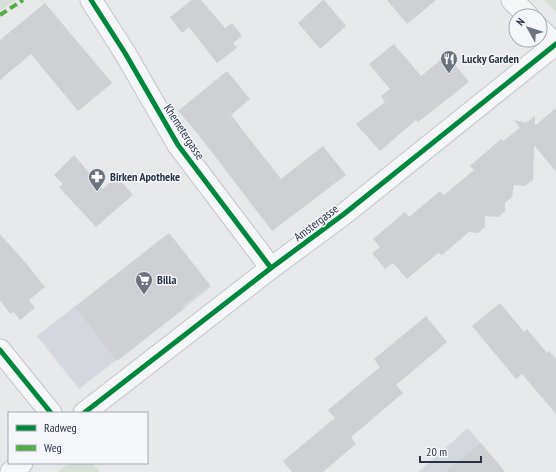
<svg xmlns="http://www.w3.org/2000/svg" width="556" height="472" viewBox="0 0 556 472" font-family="'PT Sans Narrow',sans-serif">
  <rect width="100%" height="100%" fill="#e6e8ea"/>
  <path fill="#d4d7dd" d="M169,233L211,287L79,389L37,336Z
    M468,428L505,472H418Z"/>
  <path fill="#d6ded6" d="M0,0H16L0,11Z
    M544,0H556V12Z
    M69,463H92L100,472H57Z"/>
  <path fill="#ced0d3" d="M192,0H201L225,28L232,23L242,36L233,43L237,48L217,63L189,27L182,33L170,17Z
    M323,0H324L346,26L320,49L298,23Z
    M387,0H436L407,24Z
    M45,3L112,83L78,111L31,54L0,80V40Z
    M394,44L421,76L447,55L469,82L418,122L416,120L380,151L356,124L385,102L381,96L390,89L369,64Z
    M227,71L250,99L231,115L281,179L323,146L346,175L272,231L198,134L178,111Z
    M556,108V172L534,145L533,180L525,186L514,185L512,197L505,203V211L498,217L485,216V227L478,233L469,232L442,255L438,253L407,279L393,263L385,269L372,253L380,247L373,239L405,212L409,217L440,191L444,195L474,170L470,166L501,139L503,141L520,128L514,120L526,123L535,116V125H536Z
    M74,155L103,189L117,176L133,195L96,227L59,187L63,184L54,175Z
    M169,233L210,285L183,305L185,308L117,361L75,307Z
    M0,234L25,262L45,287L29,300L35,308L20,320L14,312L11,314L0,301Z
    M500,303L524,332L527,329L547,353L549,351L556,359V414L522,374L516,379L472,326Z
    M426,316L447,342L396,385L403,393L351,437L356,444L323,472H292L283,461L335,418L328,410L380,367L374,359Z
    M481,443L505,472H445Z"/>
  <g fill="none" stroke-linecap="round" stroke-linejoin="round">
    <defs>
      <path id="minor" d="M91,0L125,53L178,145L271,268
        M512,0L528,16
        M540,29L556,45
        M0,350L51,413
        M84,413L271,268L344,214L556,44
        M11,472L22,463"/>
    </defs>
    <use href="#minor" stroke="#c4c6c8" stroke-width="23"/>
    <use href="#minor" stroke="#f5f6f7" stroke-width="21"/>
    <path stroke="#54ac47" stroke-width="4" stroke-dasharray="8 4" stroke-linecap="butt" d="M0,15L23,0"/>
    <defs>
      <path id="cycleway" d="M91,0L125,53L178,145L271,268
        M0,350L51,413
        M84,413L271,268L344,214L556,44"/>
    </defs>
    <use href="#cycleway" stroke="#f4f6f9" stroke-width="8"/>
    <use href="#cycleway" stroke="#00873e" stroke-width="5"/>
  </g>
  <defs>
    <symbol id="restaurant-pin" viewBox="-11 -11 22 30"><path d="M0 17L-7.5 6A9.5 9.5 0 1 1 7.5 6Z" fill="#6c737f" stroke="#f4f6f9"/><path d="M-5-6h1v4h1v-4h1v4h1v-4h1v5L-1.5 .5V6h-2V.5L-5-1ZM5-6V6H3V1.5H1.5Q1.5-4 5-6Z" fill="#fff"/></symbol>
    <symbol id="pharmacy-pin" viewBox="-11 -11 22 30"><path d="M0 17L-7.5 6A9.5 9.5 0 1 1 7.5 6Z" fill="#6c737f" stroke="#f4f6f9"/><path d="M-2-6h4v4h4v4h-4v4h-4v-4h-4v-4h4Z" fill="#fff"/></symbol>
    <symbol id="supermarket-pin" viewBox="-11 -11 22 30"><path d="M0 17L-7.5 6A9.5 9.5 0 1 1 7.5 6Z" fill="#6c737f" stroke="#f4f6f9"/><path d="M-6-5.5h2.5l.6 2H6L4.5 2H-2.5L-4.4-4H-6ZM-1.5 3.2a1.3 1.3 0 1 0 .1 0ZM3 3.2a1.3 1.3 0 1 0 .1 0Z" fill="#fff"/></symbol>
  </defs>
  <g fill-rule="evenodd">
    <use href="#restaurant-pin" x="439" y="49" width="20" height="27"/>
    <use href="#pharmacy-pin" x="87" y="167" width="20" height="27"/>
    <use href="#supermarket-pin" x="134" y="270" width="20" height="27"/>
  </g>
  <g text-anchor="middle" stroke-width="3" stroke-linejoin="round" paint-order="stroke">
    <g font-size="12" font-weight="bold" fill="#2b3445" stroke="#f4f6f9" text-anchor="start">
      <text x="462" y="63">Lucky Garden</text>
      <text x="110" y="181">Birken Apotheke</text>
      <text x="157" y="284">Billa</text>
    </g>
    <g font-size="12" fill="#2b3445" stroke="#f4f6f9">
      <text transform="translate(184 132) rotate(57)" y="4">Khemetergasse</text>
      <text transform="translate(316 223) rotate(-37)" y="4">Amstergasse</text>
    </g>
  </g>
  <rect x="8" y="412" width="140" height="52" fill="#f4f6f9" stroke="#a4a8b1"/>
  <rect x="16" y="425" width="20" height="6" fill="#00873e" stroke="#a4a8b1"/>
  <text x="44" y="432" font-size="12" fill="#2b3445">Radweg</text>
  <rect x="16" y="445" width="20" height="6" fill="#54ac47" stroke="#a4a8b1"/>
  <text x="44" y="452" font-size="12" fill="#2b3445">Weg</text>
  <g transform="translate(528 28) rotate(309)"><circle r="19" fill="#f4f6f9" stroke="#a4a8b1"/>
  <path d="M0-3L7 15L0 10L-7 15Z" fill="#6c737f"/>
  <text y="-6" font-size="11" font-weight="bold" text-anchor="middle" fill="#2b3445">N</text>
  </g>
  <path d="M420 456v6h61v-6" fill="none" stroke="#2b3445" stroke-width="2"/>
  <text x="426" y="456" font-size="12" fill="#2b3445" stroke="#f4f6f9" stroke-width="3" paint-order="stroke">20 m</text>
</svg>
